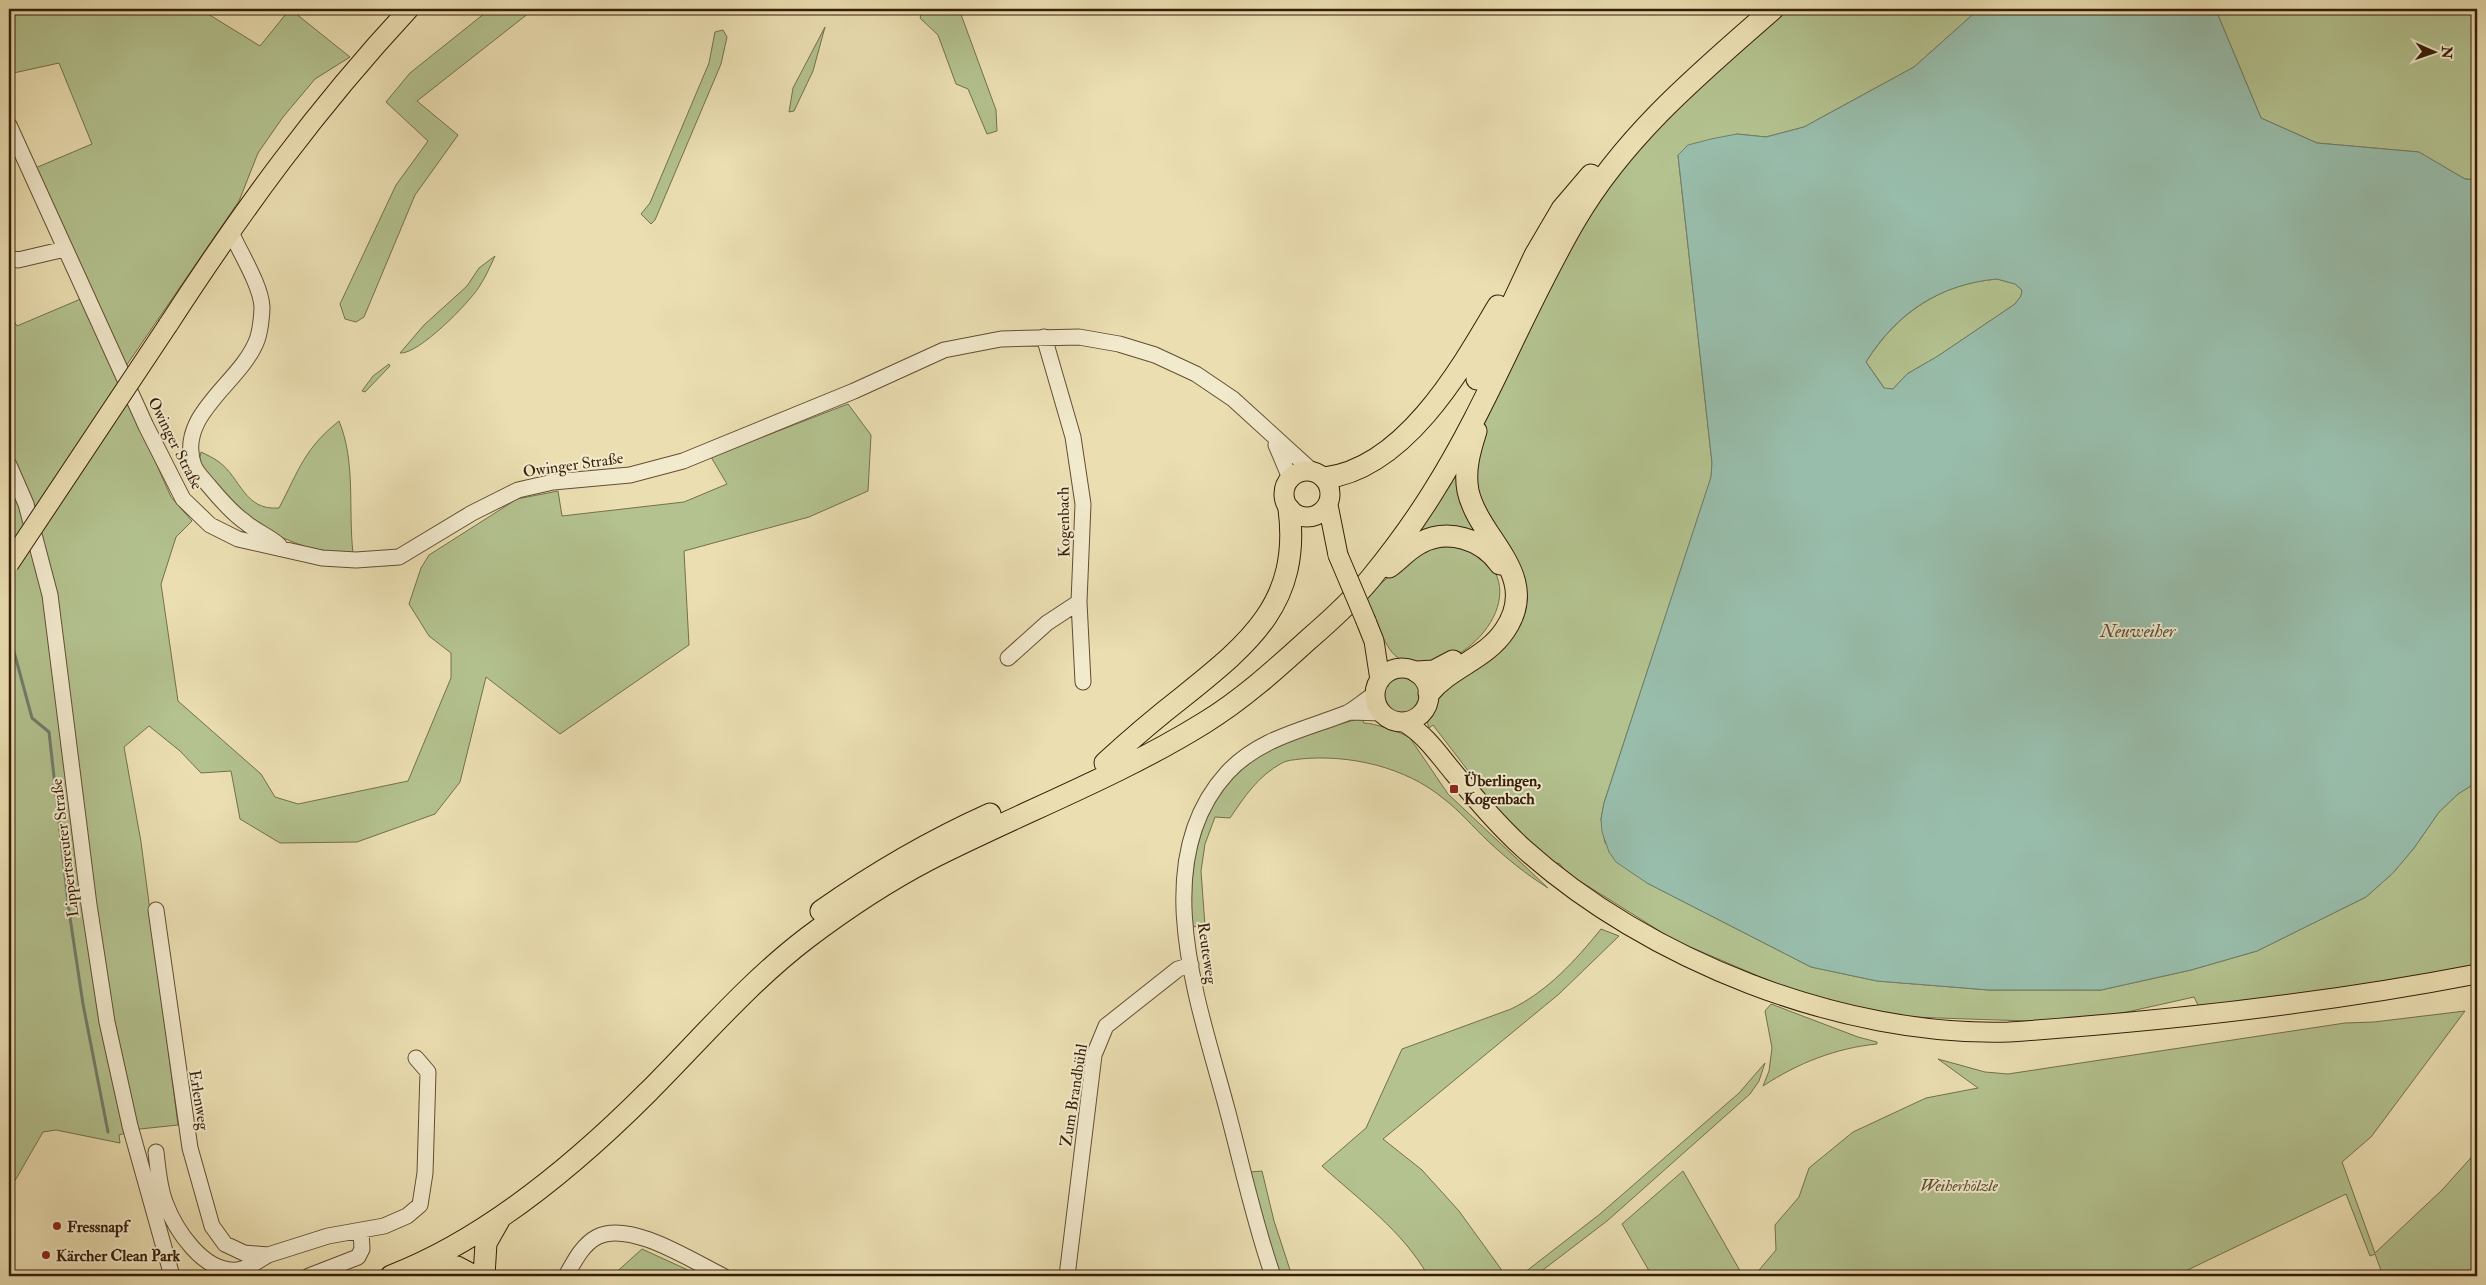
<svg xmlns="http://www.w3.org/2000/svg" width="2486" height="1285" viewBox="0 0 2486 1285" font-family="'IM FELL Double Pica',serif">
  <rect width="100%" height="100%" fill="#ebdfb2"/>
  <filter id="stains"><feTurbulence type="fractalNoise" baseFrequency=".004" numOctaves="4"/><feColorMatrix values="0 0 0 0 .2 0 0 0 0 .09 0 0 0 0 .02 0 0 0 .5 -.17"/></filter>
  <radialGradient id="worn" r=".72"><stop offset=".6" stop-color="#630" stop-opacity="0"/><stop offset="1" stop-color="#630" stop-opacity=".3"/></radialGradient>
  <path fill="#b3c28f" stroke="#74704c" d="M9,9H200L260,46L290,9L350,57L315,79L283,117L258,153L239,201L124,369L33,169L92,144L59,63L9,74Z
    M490,9H534L417,101L458,135L415,195L364,317L356,322L345,319L340,304L396,185L428,141L386,102L410,73Z
    M923,9H959L996,110L997,131L987,134L968,89L956,84L938,35L920,18Z
    M1773,9H1979L1914,67L1804,127L1766,137L1737,134L1678,155L1712,463L1711,478L1604,803L1601,819L1605,843L1647,883L1811,967L1877,981L1989,990H2101L2191,970L2257,951L2366,897L2393,873L2414,848L2439,812L2458,794L2477,782V966L2370,986L2199,1007L2194,997L2100,1018L2027,1021L1911,1017L1871,1012L1786,988L1674,940L1567,873L1560,864L1548,860L1519,834L1477,789L1469,772L1433,725L1429,728L1424,711C1407,727 1385,723 1376,701L1386,673L1390,671L1470,663L1516,597L1475,510L1479,409L1621,155Z
    M2211,9H2477V180L2465,179L2418,152L2317,143L2261,118L2218,15Z
    M825,27L813,71L794,111L789,112L793,88Z
    M723,30L727,37L721,64L655,220L651,224L641,214L650,203L709,63L715,32Z
    M495,256C490,267 485,278 479,287C469,303 418,355 400,353L424,325L467,286L479,268Z
    M1997,279L2015,284L2022,290L2021,296L2015,304L1938,356L1907,374L1893,389H1885L1866,362C1897,313 1940,284 1997,279Z
    M83,298L171,497L192,521L176,537L161,584L178,701L261,774L275,797L298,804L408,781L451,678V653L429,636L409,604L421,568L429,555L517,499L558,491L562,516L684,502L727,484L711,457L848,404L871,435L868,491L809,517L684,551L689,645L560,734L486,677L460,782L435,814L357,842L280,843L240,819L231,771L201,773L180,751L149,726L124,747L141,842L178,1125L140,1129L119,1135L120,1143L56,1130L43,1132L9,1191V313L17,326Z
    M389,364L390,366L365,392L362,391L373,376Z
    M339,421C356,462 348,509 353,553C282,553 240,515 199,462L201,452C207,455 214,458 219,462C241,478 244,511 279,508C299,470 304,449 339,421Z
    M1459,465L1485,544L1410,540Z
    M1463,546C1471,551 1482,556 1488,562C1532,611 1442,691 1397,657C1384,648 1372,611 1366,596L1423,548Z
    M1362,718L1364,723C1374,723 1401,732 1410,738L1448,794L1548,888C1526,874 1507,859 1488,841C1473,827 1460,811 1444,799C1406,767 1349,754 1300,759C1294,760 1287,760 1282,763C1258,776 1245,796 1230,818L1215,817L1205,844L1201,871L1205,926L1191,927C1189,857 1200,796 1261,752C1284,736 1334,726 1362,718Z
    M1601,929L1619,936L1559,994L1383,1139L1422,1170L1459,1211L1506,1276H1428C1403,1231 1359,1200 1322,1166L1366,1128L1402,1049L1511,1009C1548,991 1575,961 1601,929Z
    M1771,1004L1858,1037L1877,1042V1044C1836,1048 1798,1063 1763,1086L1769,1071L1772,1048L1765,1011Z
    M2465,1011L2371,1137L2342,1162L2375,1253L2442,1190L2477,1151V1276H2383L2375,1254L2370,1256L2346,1194L2175,1276H1754L1776,1250L1775,1225L1799,1197L1809,1168L1853,1132L1926,1098L1978,1088L1938,1059L1985,1072L2008,1074L2345,1023L2374,1022Z
    M1765,1063L1759,1081L1750,1094L1607,1221L1535,1276H1520L1600,1214L1739,1093Z
    M1262,1171L1274,1221L1292,1276H1280L1267,1235L1250,1172Z
    M1683,1171L1743,1276H1652L1622,1224Z
    M642,1249L701,1276H612Z"/>
  <path fill="#98bdab" stroke="#717d6a" fill-rule="evenodd" d="M1979,9H2211L2218,15L2261,118L2317,143L2419,152L2465,179L2477,180V782L2458,794L2439,812L2414,848L2393,873L2366,897L2257,951L2191,970L2101,990H1989L1877,981L1811,967L1647,883L1616,862L1609,852L1602,832L1601,819L1604,803L1711,477L1712,463L1678,155L1688,145L1711,139L1737,134L1766,137L1804,127L1914,67ZM1997,279L2015,284L2022,290L2021,296L2015,304L1938,356L1907,374L1893,389L1884,388L1866,362C1896,313 1940,284 1997,279Z"/>
  <g fill="none" stroke-linecap="round" stroke-linejoin="round">
    <path stroke="#717d6a" stroke-width="3" d="M9,586L13,648L32,718L49,732L69,911L83,1004L108,1132"/>
    <defs>
      <path id="minor" d="M9,125L146,426L183,499L210,525L238,539L322,558L356,560L399,557L472,513L518,490L553,482L630,475L683,461L854,391L944,350L1001,339L1079,337L1119,344L1155,355L1196,374L1233,399L1311,470
        M230,230C239,251 261,285 262,307C262,316 260,332 257,340C241,383 175,415 194,466C197,473 205,481 210,487C220,499 232,513 245,522C255,531 269,536 279,545
        M9,258L18,260L65,249
        M1044,337L1073,437L1083,504L1079,602L1083,682
        M1276,445L1290,478
        M9,465L26,504L50,595L89,905L107,1022L130,1126L172,1276
        M1008,658L1047,623L1079,602
        M1350,712L1382,713
        M156,910L190,1148L212,1226L225,1244L244,1253L268,1255L328,1236L384,1226L407,1216L420,1205L425,1173L428,1072L416,1058
        M156,1152C158,1169 159,1186 165,1202C175,1229 203,1273 237,1270C248,1269 259,1260 268,1255
        M309,1276L358,1257L362,1249L361,1231
        M566,1276C574,1262 582,1245 597,1237C630,1220 692,1261 723,1276
        M1067,1276L1094,1055L1106,1026L1178,969L1191,965
        M1273,1276C1254,1222 1242,1165 1227,1109C1200,1007 1145,863 1227,773C1259,738 1304,730 1347,713C1355,709 1366,699 1375,694"/>
      <path id="major" d="M168,325C242,211 316,109 409,9
        M1284 494a23 23 0 1 1 46 0a23 23 0 1 1-46 0Z
        M1328,505L1338,555
        M1366,621L1374,641L1380,680
        M1375 695a27 27 0 1 1 54 0a27 27 0 1 1-54 0Z
        M1404,722C1425,734 1439,755 1454,773C1476,799 1498,825 1523,848C1647,960 1842,1037 2009,1032C2167,1021 2322,1004 2477,974"/>
      <path id="highway" d="M1477,379L1535,255L1562,209L1591,175
        M1325,478C1405,468 1461,369 1498,306
        M1389,567C1400,559 1408,549 1420,543C1448,528 1482,539 1500,564
        M1417,672L1434,671L1453,661
        M1429,693C1450,667 1486,659 1505,630C1542,575 1479,540 1468,491C1464,470 1470,450 1476,431
        M1105,763C1131,739 1157,717 1184,696C1250,643 1301,602 1289,509
        M821,911C875,873 930,841 990,814
        M425,1263L457,1267L474,1276
        M391,1276C485,1240 577,1163 648,1092C700,1040 748,983 807,938C844,910 886,882 928,860C1020,813 1117,777 1204,723C1243,699 1276,669 1309,639C1331,620 1353,600 1371,578C1393,551 1415,521 1433,492C1488,405 1524,307 1576,219C1625,135 1701,72 1773,9
        M484,1276L486,1243L499,1220"/>
    </defs>
    <use href="#minor" stroke="#634e33" stroke-width="17"/>
    <use href="#major" stroke="#361e09" stroke-width="21"/>
    <use href="#highway" stroke="#361e09" stroke-width="23"/>
    <use href="#minor" stroke="#f2eacd" stroke-width="15"/>
    <use href="#major" stroke="#ebdfb2" stroke-width="19"/>
    <use href="#highway" stroke="#ebdfb2" stroke-width="21"/>
    <defs>
      <path id="major-bridge" d="M1338,555L1366,621
        M9,564L168,325"/>
    </defs>
    <use href="#major-bridge" stroke="#361e09" stroke-width="21" stroke-linecap="butt"/>
    <use href="#major-bridge" stroke="#ebdfb2" stroke-width="19"/>
  </g>
  <g fill="#8f2418" stroke="#f2eacd" stroke-width="2">
    <rect x="1449" y="784" width="10" height="10" rx="2.5"/>
    <circle cx="57" cy="1226" r="5"/>
    <circle cx="46" cy="1255" r="5"/>
  </g>
  <g text-anchor="middle" stroke-width="4" stroke-linejoin="round" paint-order="stroke">
    <g font-size="16" fill="#361e09" stroke="#f2eacd">
      <text transform="translate(176 443) rotate(63)" y="6">Owinger Straße</text>
      <text transform="translate(573 464) rotate(-8)" y="6">Owinger Straße</text>
      <text transform="translate(1063 522) rotate(-91)" y="6">Kogenbach</text>
      <text transform="translate(64 848) rotate(-97)" y="6">Lippertsreuter Straße</text>
      <text transform="translate(1208 953) rotate(82)" y="6">Reuteweg</text>
      <text transform="translate(1073 1095) rotate(-81)" y="6">Zum Brandbühl</text>
      <text transform="translate(200 1100) rotate(81)" y="6">Erlenweg</text>
    </g>
    <g font-size="16" font-weight="bold" fill="#361e09" stroke="#f2eacd" text-anchor="start">
      <text x="1464" y="786">Überlingen,<tspan x="1464" dy="18">Kogenbach</tspan></text>
      <text x="67" y="1232">Fressnapf</text>
      <text x="56" y="1261">Kärcher Clean Park</text>
    </g>
    <g font-size="16" font-style="italic" fill="#5c4f31" stroke="#f2eacd">
      <text x="1959" y="1191">Weiherhölzle</text>
    </g>
    <g font-size="18" font-style="italic" fill="#534e3a" stroke="#f2eacd">
      <text x="2138" y="637">Neuweiher</text>
    </g>
  </g>
  <rect width="2486" height="1285" fill="none" stroke="#ebdfb2" stroke-width="30"/>
  <rect x="10" y="10" width="2466" height="1265" fill="none" stroke="#361e09" stroke-width="2.5"/>
  <rect x="15" y="15" width="2456" height="1255" fill="none" stroke="#361e09"/>
  <g transform="translate(2434 52) rotate(92)" stroke="#f2eacd" stroke-width="4" paint-order="stroke">
  <path d="M0-4L9 19L0 12L-9 19Z" fill="#361e09"/>
  <text y="-8" font-size="14" font-weight="bold" text-anchor="middle" fill="#361e09">N</text>
  </g>
  <rect width="100%" height="100%" filter="url(#stains)"/>
  <rect width="100%" height="100%" fill="url(#worn)"/>
</svg>
